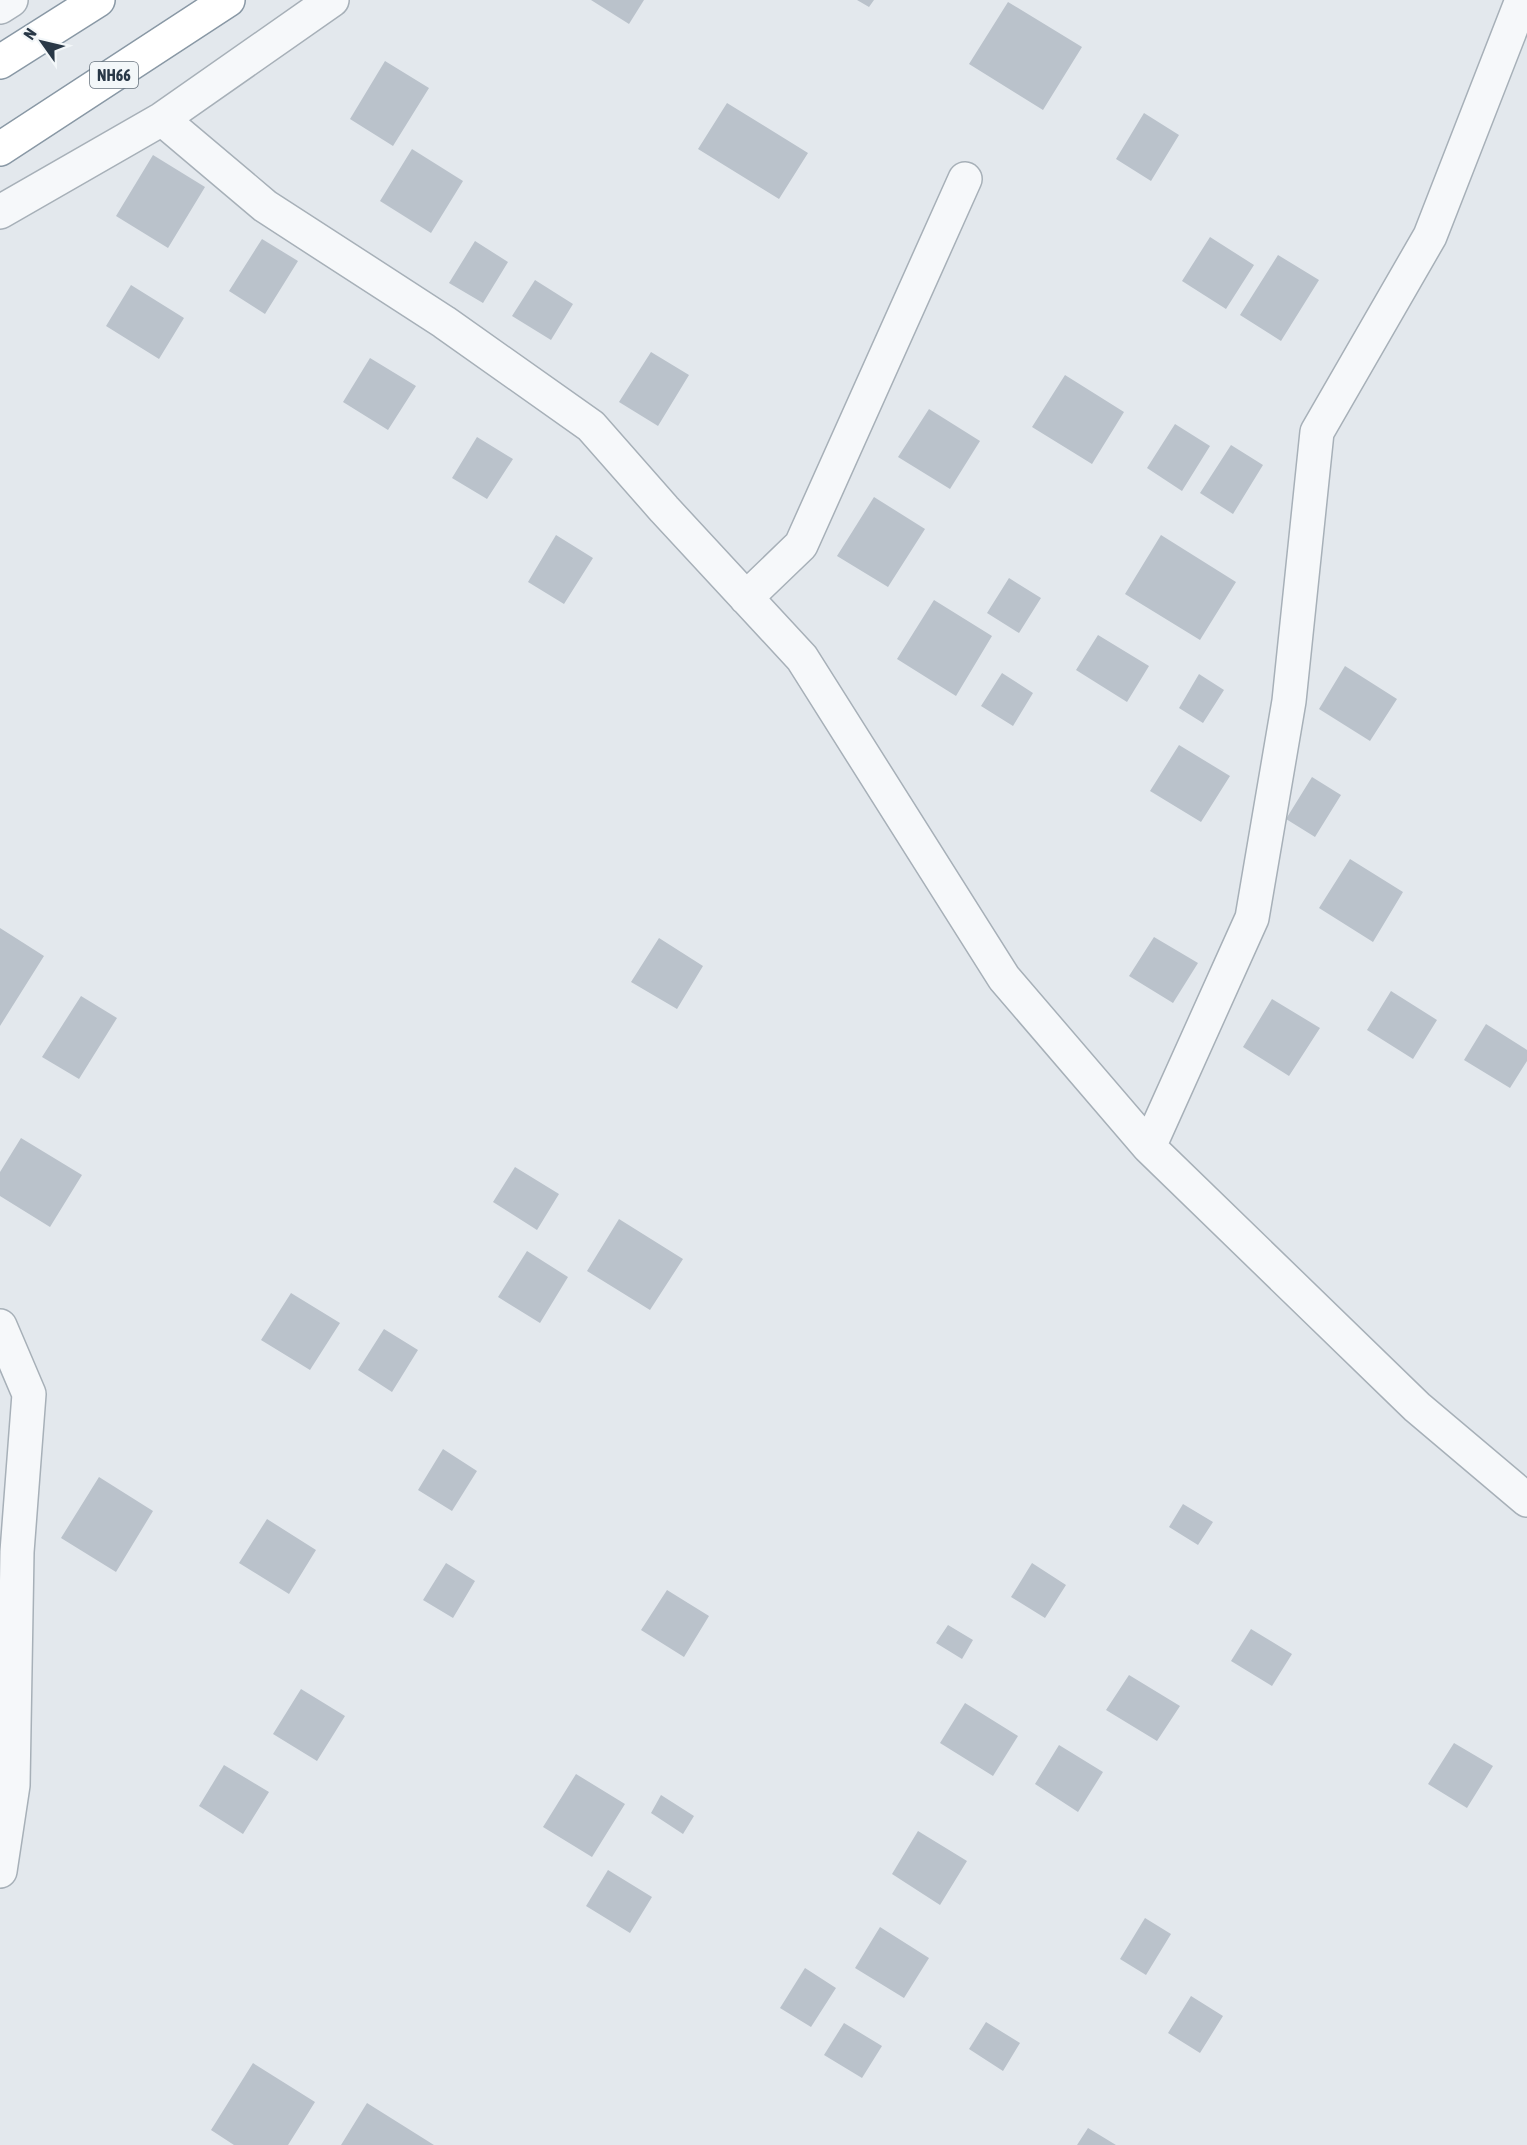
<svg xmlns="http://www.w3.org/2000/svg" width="1527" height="2145" viewBox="0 0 1527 2145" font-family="'Asap Condensed',sans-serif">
  <rect width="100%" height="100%" fill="#e3e8ed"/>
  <path fill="#bac2cb" d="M591,0H644L629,24Z
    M857,0H874L869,7Z
    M1008,2L1082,47L1043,110L969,64Z
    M385,61L429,88L393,146L350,119Z
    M727,103L808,153L779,199L698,149Z
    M1144,113L1179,135L1151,181L1116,159Z
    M412,149L463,181L431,233L380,201Z
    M153,155L205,187L168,248L116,216Z
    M1210,237L1254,265L1226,309L1182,281Z
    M262,239L298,261L265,314L229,291Z
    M475,241L508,262L483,303L449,283Z
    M1278,255L1319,280L1281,341L1240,315Z
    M535,280L573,304L551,340L512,316Z
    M131,285L184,318L159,359L106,326Z
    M651,352L689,375L658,426L619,402Z
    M370,358L416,386L388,430L343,402Z
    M1065,375L1124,412L1092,464L1032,427Z
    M929,409L980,441L950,489L898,457Z
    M1175,424L1210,446L1182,491L1147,468Z
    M477,437L513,459L487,499L452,478Z
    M1231,445L1263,465L1233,514L1200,493Z
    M874,497L925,529L888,587L837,556Z
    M556,535L593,558L564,604L528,582Z
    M1161,535L1236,582L1200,640L1125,594Z
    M1009,578L1041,598L1019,633L987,613Z
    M934,600L992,636L956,696L897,659Z
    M1098,635L1149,666L1127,702L1076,670Z
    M1345,666L1397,699L1370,741L1319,709Z
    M1002,673L1033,693L1013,726L981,706Z
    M1199,674L1224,690L1203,723L1179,708Z
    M1179,745L1230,776L1201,822L1150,791Z
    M1312,777L1341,795L1315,837L1286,819Z
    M1350,859L1403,892L1373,942L1319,908Z
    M0,928L44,956L0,1026Z
    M1154,937L1198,963L1173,1003L1129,976Z
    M659,938L703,966L677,1009L631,982Z
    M1391,991L1437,1020L1413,1059L1367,1030Z
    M81,996L117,1018L79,1079L42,1057Z
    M1272,999L1320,1028L1289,1076L1243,1047Z
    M1486,1024L1527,1050V1061L1510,1088L1464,1060Z
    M21,1138L82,1175L50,1227L0,1196V1172Z
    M515,1167L559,1194L537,1230L493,1202Z
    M619,1219L683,1259L650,1310L587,1271Z
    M527,1251L568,1277L540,1323L498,1297Z
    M291,1293L340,1323L310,1370L261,1340Z
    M384,1329L418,1350L392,1392L358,1370Z
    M443,1449L477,1471L452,1511L418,1490Z
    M99,1477L153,1511L116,1572L61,1538Z
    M1183,1504L1213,1522L1198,1545L1169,1527Z
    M267,1519L316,1550L289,1594L239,1563Z
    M446,1563L475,1581L453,1618L423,1600Z
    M1032,1563L1066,1585L1045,1618L1011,1597Z
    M667,1590L709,1616L684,1657L641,1630Z
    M948,1625L973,1640L962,1659L936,1643Z
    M1251,1629L1292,1654L1272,1686L1231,1661Z
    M1129,1675L1180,1706L1157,1741L1106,1710Z
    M301,1689L345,1716L317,1761L273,1734Z
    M965,1703L1018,1736L993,1776L940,1743Z
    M1454,1743L1493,1766L1467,1808L1428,1784Z
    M1059,1745L1103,1772L1078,1812L1035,1784Z
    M224,1765L269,1792L243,1834L199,1806Z
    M576,1774L625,1804L592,1857L543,1827Z
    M661,1795L694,1816L683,1834L651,1813Z
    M918,1831L967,1861L940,1905L892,1874Z
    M608,1870L652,1897L630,1933L586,1906Z
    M1145,1918L1171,1934L1146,1975L1120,1959Z
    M880,1927L929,1958L904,1998L855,1968Z
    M805,1968L836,1988L811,2027L780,2008Z
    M1191,1996L1223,2016L1200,2053L1168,2033Z
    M986,2022L1020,2043L1003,2071L969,2049Z
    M844,2023L882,2046L862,2078L824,2055Z
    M253,2063L315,2102L288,2145H234L211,2130Z
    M367,2103L434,2145H341Z
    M1088,2128L1116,2145H1077Z"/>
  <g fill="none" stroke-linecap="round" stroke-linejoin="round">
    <defs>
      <path id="minor" d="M0,7L11,0
        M162,119L265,206L444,322L591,426L664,509L802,658L1004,978L1149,1147L1417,1407L1527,1500
        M0,212L162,119L332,0
        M746,598L801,545L965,179
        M1149,1147L1252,918L1289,701L1317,432L1430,236L1522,0
        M0,1326L29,1394L17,1552L13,1785L0,1871"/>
      <path id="trunk" d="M0,62L98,0
        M0,149L228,0"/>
    </defs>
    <use href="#minor" stroke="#a7b0b8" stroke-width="36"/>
    <use href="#trunk" stroke="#8998a5" stroke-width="36"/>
    <use href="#minor" stroke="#f6f8fa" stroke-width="33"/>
    <use href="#trunk" stroke="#fff" stroke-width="33"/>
  </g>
  <g text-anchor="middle" stroke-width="4.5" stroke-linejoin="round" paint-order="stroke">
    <rect fill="#f3f7f9" stroke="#66717c" stroke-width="1.5" x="90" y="62" width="48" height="26" rx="4.5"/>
    <g font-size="16" font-weight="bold" fill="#293847">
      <text x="114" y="81">NH66</text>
    </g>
  </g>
  <g transform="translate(42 42) rotate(304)" stroke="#f3f7f9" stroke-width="4.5" paint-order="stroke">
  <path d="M0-4.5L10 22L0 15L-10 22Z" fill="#293847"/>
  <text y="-9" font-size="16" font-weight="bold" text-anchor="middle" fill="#293847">N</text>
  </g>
</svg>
